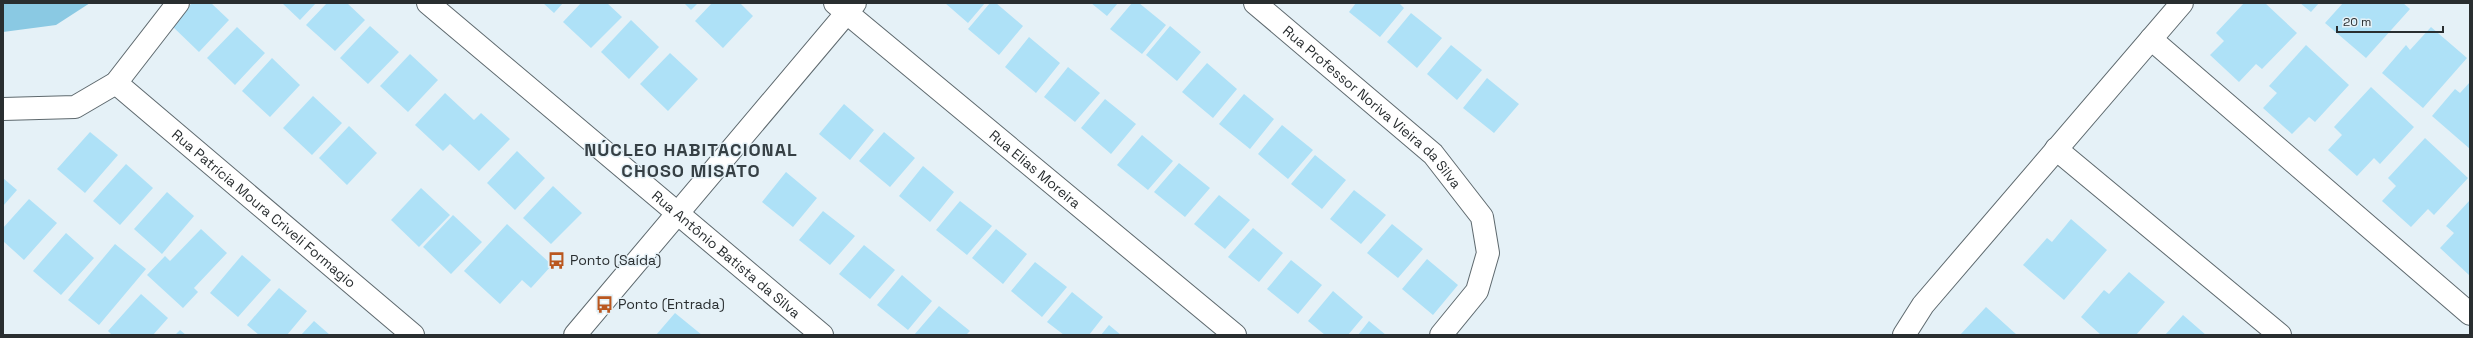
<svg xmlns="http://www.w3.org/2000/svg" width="2473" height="338" viewBox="0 0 2473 338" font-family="'Space Grotesk',sans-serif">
  <rect width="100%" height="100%" fill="#e5f1f7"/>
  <path fill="#8ac9e3" d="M3,3H90L56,25L3,32Z"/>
  <path fill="#aee1f7" d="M192,3H211L229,20L199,52L171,25Z
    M282,3H316L300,20Z
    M327,3H347L365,20L335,51L306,25Z
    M543,3H563L554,13Z
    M581,3H607L622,17L591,48L563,22Z
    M684,3H698L691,10Z
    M712,3H740L753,16L723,48L695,21Z
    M945,3H985L968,23Z
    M990,3H996L1023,26L999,55L968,29Z
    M1091,3H1118L1107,16Z
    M1132,3H1139L1166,25L1142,54L1110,29Z
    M1356,3H1399L1404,8L1380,37L1349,12Z
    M2244,3H2265L2297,33L2262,69L2256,64L2239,82L2210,55L2224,41L2216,33Z
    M2300,3H2319L2311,12Z
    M2343,3H2403L2410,9L2366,58L2325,23Z
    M1411,13L1442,38L1417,68L1387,42Z
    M631,20L659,47L629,79L601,52Z
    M370,26L399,52L368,84L340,58Z
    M1170,26L1201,52L1177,81L1146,55Z
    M237,27L265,53L235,85L207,58Z
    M2431,27L2467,58L2423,108L2382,73L2406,45L2410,50Z
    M1029,37L1060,63L1036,93L1005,67Z
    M1451,45L1482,70L1457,100L1427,74Z
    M2306,45L2349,85L2315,122L2309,117L2292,134L2263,108L2277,93L2269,86Z
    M670,53L698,79L668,111L640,84Z
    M410,54L438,80L408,112L380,86Z
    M272,58L300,85L270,117L242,91Z
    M1207,63L1237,89L1213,118L1182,92Z
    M1068,67L1100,93L1075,122L1044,97Z
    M1487,78L1519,104L1494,133L1463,108Z
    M2470,82V149L2432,116L2455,89L2460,93Z
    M2371,87L2414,127L2380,164L2374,158L2357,176L2328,150L2342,135L2334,127Z
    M445,93L474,120L481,113L510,139L479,171L450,144L443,151L415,125Z
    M1244,94L1274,119L1250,149L1219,124Z
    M313,96L342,123L312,155L283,128Z
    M1105,99L1136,124L1111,154L1081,128Z
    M844,104L874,130L850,160L819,134Z
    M1282,125L1313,150L1288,179L1258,154Z
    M349,126L377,153L347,185L319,158Z
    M90,132L118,155L85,193L57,169Z
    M884,132L915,158L890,187L859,161Z
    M1142,135L1173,161L1148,190L1117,165Z
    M2425,138L2468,178L2434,215L2428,209L2411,227L2382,201L2396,186L2388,178Z
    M517,151L545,178L515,210L487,183Z
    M1315,155L1346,180L1322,209L1291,184Z
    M1179,163L1210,188L1185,217L1154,192Z
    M126,164L153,188L120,225L93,201Z
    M923,166L954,192L930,222L899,196Z
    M786,172L817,198L793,227L762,202Z
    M3,178L17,190L3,206Z
    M553,186L582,213L551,244L523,218Z
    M421,188L450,215L419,247L391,220Z
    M1354,190L1386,215L1361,244L1330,219Z
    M167,192L194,216L162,254L134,229Z
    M1219,195L1250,220L1225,249L1194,224Z
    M29,199L57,223L24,260L3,241V228Z
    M2470,200V274L2469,275L2440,248L2454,233L2446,226Z
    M960,201L992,226L967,255L936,230Z
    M823,211L855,236L830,265L799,240Z
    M453,215L482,242L451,274L423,247Z
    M2071,219L2107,250L2064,300L2023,265L2047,238L2052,242Z
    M507,224L552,265L531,288L522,280L500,304L464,271Z
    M1392,224L1423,249L1398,278L1367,253Z
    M1253,228L1283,253L1259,282L1228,257Z
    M201,229L227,253L194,288L198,292L183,308L147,275L165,256L170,261Z
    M996,229L1027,254L1003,284L972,258Z
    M66,233L94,258L61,295L33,271Z
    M115,244L146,269L99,325L68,300Z
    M864,245L895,270L870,299L839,274Z
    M242,255L271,280L238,317L210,293Z
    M1427,259L1458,285L1433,315L1402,289Z
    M1291,260L1322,285L1298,314L1267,289Z
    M1035,262L1067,287L1042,317L1011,291Z
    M2129,272L2165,302L2136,335H2101L2081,317L2104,290L2109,294Z
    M902,275L932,301L908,330L877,305Z
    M279,288L307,311L287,335H259L247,325Z
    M1333,291L1363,317L1348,335H1325L1308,321Z
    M1072,292L1103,317L1089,335H1064L1047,322Z
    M141,294L168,318L153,335H112L108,331Z
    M939,306L970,331L966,335H914Z
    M1986,307L2017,335H1960Z
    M675,313L702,335H656Z
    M2183,315L2206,335H2165Z
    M314,321L330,335H301Z
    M1369,321L1386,335H1358Z
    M1109,325L1121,335H1101Z
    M180,330L186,335H175Z"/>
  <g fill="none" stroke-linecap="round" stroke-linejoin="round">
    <defs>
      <g id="minor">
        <path id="s1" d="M428,3L822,335"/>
        <path id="s2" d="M835,3L1235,335"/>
        <path id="s3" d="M1255,3L1433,154L1482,217L1488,253L1477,291L1441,335"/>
        <path d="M2151,39L2470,314"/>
        <path id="s4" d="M116,83L413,335"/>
        <path d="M3,109L75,107L116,83L178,3"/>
        <path d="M2056,149L2280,335"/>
        <path d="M575,335L855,3"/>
        <path d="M1904,335L1923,305L2182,3"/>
      </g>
    </defs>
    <use href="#minor" stroke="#5e696e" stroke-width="24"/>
    <use href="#minor" stroke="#fff" stroke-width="22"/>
  </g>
  <defs>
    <symbol id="bus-bare" viewBox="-9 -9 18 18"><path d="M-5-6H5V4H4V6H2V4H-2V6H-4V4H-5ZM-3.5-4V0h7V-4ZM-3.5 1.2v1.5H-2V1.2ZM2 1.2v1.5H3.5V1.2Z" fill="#ba571f" stroke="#e5f1f7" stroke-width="2.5" paint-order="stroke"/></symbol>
  </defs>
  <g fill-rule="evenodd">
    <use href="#bus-bare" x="544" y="248" width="25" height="25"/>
    <use href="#bus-bare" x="592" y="292" width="25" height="25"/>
  </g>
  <g text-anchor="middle" stroke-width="3" stroke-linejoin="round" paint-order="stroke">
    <g font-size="14" fill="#292e30" stroke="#e5f1f7">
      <text dy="5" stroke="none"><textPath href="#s3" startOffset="157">Rua Professor Noriva Vieira da Silva</textPath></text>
      <text dy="5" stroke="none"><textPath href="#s2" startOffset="260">Rua Elias Moreira</textPath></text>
      <text dy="5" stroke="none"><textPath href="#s4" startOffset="194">Rua Patrícia Moura Criveli Formagio</textPath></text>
      <text dy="5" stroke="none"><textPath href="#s1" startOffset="390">Rua Antônio Batista da Silva</textPath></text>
    </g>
    <g font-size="14" fill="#292e30" stroke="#e5f1f7" text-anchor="start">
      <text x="570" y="265">Ponto (Saída)</text>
      <text x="618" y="309">Ponto (Entrada)</text>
    </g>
    <g font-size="18" font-weight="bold" letter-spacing="1" fill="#364045" stroke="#e5f1f7">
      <text x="691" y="156">NÚCLEO HABITACIONAL<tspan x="691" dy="21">CHOSO MISATO</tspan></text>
    </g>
  </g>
  <rect width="2473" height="338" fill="none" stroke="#292e30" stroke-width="8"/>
  <path d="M2337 26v6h106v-6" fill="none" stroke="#292e30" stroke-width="2"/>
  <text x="2343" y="26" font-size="12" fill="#292e30" stroke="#e5f1f7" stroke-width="3" paint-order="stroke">20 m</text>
</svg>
